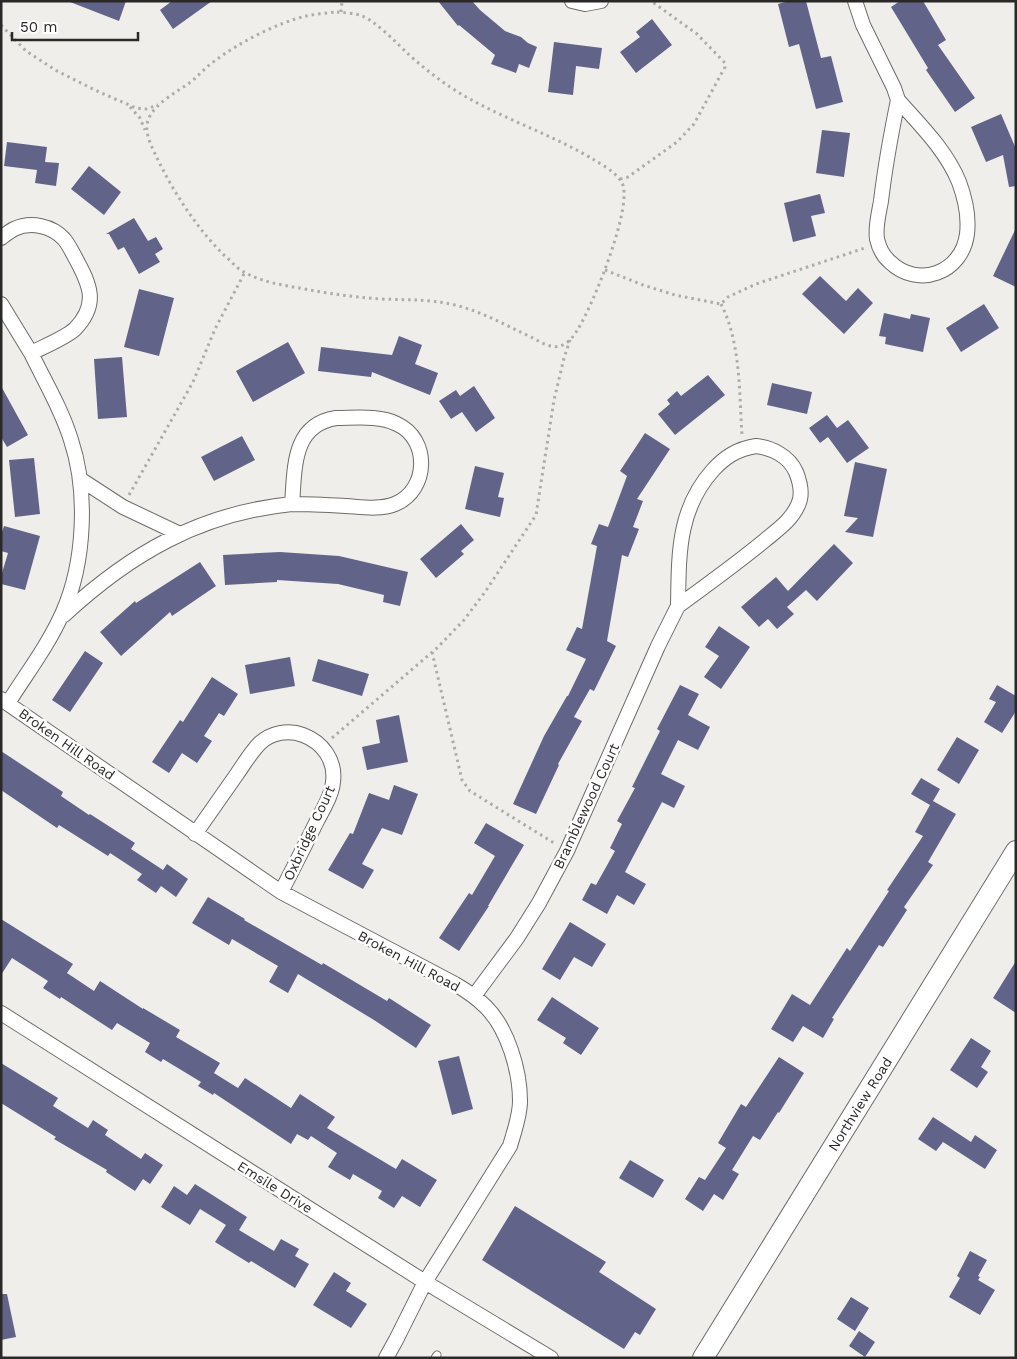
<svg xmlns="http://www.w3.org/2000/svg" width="1017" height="1359" viewBox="0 0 1017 1359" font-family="'Work Sans',sans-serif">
  <rect width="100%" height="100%" fill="#f0eeea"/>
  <path fill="#626389" d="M70,1H126L119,21L70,2Z
    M172,1H212L173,29L160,10Z
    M438,1H472L480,10L505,31L521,37L528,43L537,47L529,68L519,64L516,73L491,64L495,55L459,25L458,26Z
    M789,1H806L821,58L831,56L843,102L816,109L799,44L789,47L778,4Z
    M900,1H923L946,40L938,45L975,98L955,112L926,70L928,68L891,7Z
    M652,19L672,45L636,73L620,52L640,37L636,32Z
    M554,42L602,48L599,69L576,66L573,95L548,92Z
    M1001,114L1016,149V186L1009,187L1003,155L986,162L971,127Z
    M822,130L850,133L844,177L816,173Z
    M7,142L47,147L45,162L59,163L56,186L35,183L37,170L4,166Z
    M89,166L121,192L104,215L71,189Z
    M820,194L825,213L811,216L816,236L793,242L784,203Z
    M134,218L148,241L156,237L163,249L155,254L160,262L139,274L124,247L118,250L109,234H106Z
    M1016,228V287L993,276Z
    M820,276L846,301L858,288L873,303L844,334L802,294Z
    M139,289L174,298L159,356L124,347Z
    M984,304L999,328L961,352L946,328Z
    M884,313L910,319L911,314L930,318L923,352L885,344L886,337L879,336Z
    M399,336L422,345L415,364L438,373L430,395L372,372L371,377L318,371L321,347L392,355Z
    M288,342L305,373L253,402L236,371Z
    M122,357L127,417L98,419L94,359Z
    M708,375L725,395L675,435L658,414L670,404L667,400L677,391L681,396Z
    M772,383L812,392L807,414L767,405Z
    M1,386L28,435L7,447L1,437Z
    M474,386L495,418L476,432L462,412L451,419L439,401L456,390L460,396Z
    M827,415L837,428L848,420L869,448L847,463L828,437L820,443L809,428Z
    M645,433L670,449L637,499L643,501L633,527L639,529L628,557L622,555L607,641L616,646L594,691L590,689L574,717L582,721L558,764L559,765L536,814L513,804L544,736L567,696H568L586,659L566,650L577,627L582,629L597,546L591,544L599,524L608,527L627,476L620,471Z
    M242,436L255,460L214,481L201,457Z
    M34,458L40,514L15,517L9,460Z
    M855,462L887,469L873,537L845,532L858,518L844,516Z
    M475,466L504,473L498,497L504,498L500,517L465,509Z
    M461,524L474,540L461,551L464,554L436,578L420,559Z
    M4,526L40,536L25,590L1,584V576L8,553L1,551V535Z
    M834,544L853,563L817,601L806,590L787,607L794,614L777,629L768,619L759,627L741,607L776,577L788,591Z
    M280,552L339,556L408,572L400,606L383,602L384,595L338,584L277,580V582L225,585L223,555Z
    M200,562L216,586L172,616L170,612L121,656L100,632L135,601L136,603Z
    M719,626L750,647L721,689L704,677L719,656L705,647Z
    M85,651L103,663L70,712L52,700Z
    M290,657L295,686L250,694L245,665Z
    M318,659L369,674L362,696L312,681Z
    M212,677L238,694L224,716L219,713L204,736L212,741L197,763L182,753L169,773L152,762L180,720L183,722Z
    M680,685L699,694L688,715L710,727L698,750L678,740L661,774L685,786L674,808L662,802L625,872L646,884L634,905L617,895L607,914L582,900L591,883L596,885L615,851L610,848L622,824L617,821L635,788L632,787L660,731L657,729Z
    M997,685L1016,696V711L1002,733L984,722L996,702L989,699Z
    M399,715L408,762L367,770L362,747L380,743L376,720Z
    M957,737L979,750L959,784L937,770Z
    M1,751L63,792L61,796L89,815L90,814L135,843L131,849L163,870L167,864L188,879L176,897L161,886L156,893L137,880L142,874L110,853L108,856L59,825L57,828L1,790Z
    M921,778L940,789L933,801L956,814L928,862L933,865L904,907L907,910L883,947L879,945L832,1018L834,1019L823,1038L803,1026L793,1042L771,1029L792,994L810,1005L847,948L850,951L889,891L887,890L923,836L915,832L930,805L911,794Z
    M394,785L418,794L402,835L382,828L362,864L374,870L363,889L328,870L350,833L353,834L369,793L389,800Z
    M486,823L524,845L488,906H489L459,951L439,938L469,893L472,895L495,856L474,843Z
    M208,897L245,919L244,920L322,965L323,963L387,1001L389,998L431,1025L416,1048L374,1020L298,974L288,993L269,982L278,966L232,939L229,945L192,923Z
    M1,919L73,964L67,973L94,991L100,981L143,1009V1008L180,1030L176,1037L220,1063L214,1073L238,1088L245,1078L291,1108L300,1094L335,1117L327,1128L396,1169L402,1159L437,1180L420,1207L402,1196L394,1208L378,1198L382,1191L353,1174L350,1180L328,1167L337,1153L311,1136L308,1140L297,1134L291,1144L214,1093L213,1095L198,1086L201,1082L163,1059L161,1062L145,1052L150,1043L117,1023L112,1030L61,997L60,999L43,988L48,981L12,958L1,975Z
    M570,922L606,944L592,967L574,957L560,980L542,969Z
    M1016,961V1013L993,998Z
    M552,997L599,1028L581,1055L563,1043L566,1038L537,1020Z
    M971,1038L991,1051L981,1067L988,1072L977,1088L950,1070Z
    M459,1056L473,1109L452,1115L438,1061Z
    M779,1057L804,1073L779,1113L778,1112L760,1140L753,1136L732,1170L739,1174L723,1200L714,1194L703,1211L685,1199L699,1177L705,1180L726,1148L718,1143L741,1104L746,1107Z
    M1,1063L58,1098L53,1106L88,1128L93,1120L108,1130L105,1135L141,1159L145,1153L163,1165L150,1184L143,1179L135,1191L106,1172L107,1170L54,1139L56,1137L1,1103Z
    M933,1117L971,1142L975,1135L997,1150L985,1169L943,1142L936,1151L918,1139Z
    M630,1160L664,1180L653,1198L619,1178Z
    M195,1184L247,1217L239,1230L274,1251L281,1239L299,1249L295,1256L309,1264L295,1288L251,1261L249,1263L215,1242L226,1225L200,1209L190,1225L161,1207L174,1186L187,1195Z
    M515,1206L606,1262L599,1272L656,1309L640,1335L635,1332L624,1349L482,1260Z
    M970,1251L987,1260L978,1276L980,1277L978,1280L995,1290L980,1315L949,1297L960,1278L957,1276Z
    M334,1272L351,1283L346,1291L367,1304L351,1328L313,1305Z
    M1,1294H7L16,1337L1,1340Z
    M851,1297L869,1308L855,1331L837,1319Z
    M859,1331L875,1342L865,1357L849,1346Z"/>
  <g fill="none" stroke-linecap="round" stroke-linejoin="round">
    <defs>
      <path id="lane" d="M435,1358L437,1355"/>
      <path id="street" d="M572,1L585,4L601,1
        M855,1L863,25L894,88L898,100
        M898,100C920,125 946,150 959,182C965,198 969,217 967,234C962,273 918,289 890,262C883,256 879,248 877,239C875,227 879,213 881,201C885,167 891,134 898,100Z
        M1,238C5,235 10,231 14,229C31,221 52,226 64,239C69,245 72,252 76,259C90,285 99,304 75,329C65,338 43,347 31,353L1,304
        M336,418C356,418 379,415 397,424C430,439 429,490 395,504C380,510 362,507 346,506C328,505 310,504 292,504C295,468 292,425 336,418Z
        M756,446C772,448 789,456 796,472C800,482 803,495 798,505C791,521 777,530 764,541C736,564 707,585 678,606C679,556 677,510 713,470C725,457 737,449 756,446Z
        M80,479L123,507L180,534
        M64,615C130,554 200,513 292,504
        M1,699L281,892L455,984C467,991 477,998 486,1007C508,1029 520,1071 520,1101C520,1116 514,1132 510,1146L425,1282L396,1340L386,1358
        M8,703C27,673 49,644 63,612C85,562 88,491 71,440C62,410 45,382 31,353
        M195,834C209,814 223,794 237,774C244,764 251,752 260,743C271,733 288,729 303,735C322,742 336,760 333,782C332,795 323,809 317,821C305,845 293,869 281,892
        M474,996L517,938L539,903L567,851L658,646L678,606
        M1,1013L425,1282L551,1358"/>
      <path id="secondary" d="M703,1358L1016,851"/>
    </defs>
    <use href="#lane" stroke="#6e6c68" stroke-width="9"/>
    <use href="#street" stroke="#6e6c68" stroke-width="16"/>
    <use href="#secondary" stroke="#6e6c68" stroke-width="22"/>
    <path stroke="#aeaca9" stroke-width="3" stroke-dasharray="2.5 4" stroke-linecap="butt" d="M337,12C345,13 355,13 362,16C374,20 396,42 406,52C419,64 435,77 450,87C494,116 545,131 591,158C601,164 614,171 621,181C636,201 592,307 578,329C574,336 568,344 560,346C550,349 539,341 531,337C505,325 483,312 455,305C430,299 406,300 380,299C355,297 330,294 305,289C282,285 259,282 239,269C234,265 230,260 225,256C199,231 176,196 160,164C146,135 137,121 166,99C175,92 184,87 192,81C200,74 207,66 216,60C240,42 277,23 306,16C316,14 327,13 337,12Z
      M341,12L342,1
      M1,25L26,51L57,71L97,91L136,108L146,109L158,105
      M130,107L140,118L145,130
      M620,179L628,177L677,142L694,124L725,67V63L697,34L651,1
      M605,270L643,285L675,295L721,304L728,297L756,284L865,248
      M721,304C741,343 739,392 742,435
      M129,495L193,382L215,329L245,272
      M432,652L462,780L470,791L554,843
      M332,738L437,648L464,620L485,592L536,515L554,400L564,358L570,340"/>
    <use href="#lane" stroke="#fff" stroke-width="7"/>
    <use href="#street" stroke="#fff" stroke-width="14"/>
    <use href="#secondary" stroke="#fff" stroke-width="20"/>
  </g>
  <g text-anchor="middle" stroke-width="5" stroke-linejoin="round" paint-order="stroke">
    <g font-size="14" fill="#2a2928" stroke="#fff">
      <text transform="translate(67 744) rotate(35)" y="5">Broken Hill Road</text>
      <text transform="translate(586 806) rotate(-65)" y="5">Bramblewood Court</text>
      <text transform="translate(309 833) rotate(-65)" y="5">Oxbridge Court</text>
      <text transform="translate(409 961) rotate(28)" y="5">Broken Hill Road</text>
      <text transform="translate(860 1104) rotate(-58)" y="5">Northview Road</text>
      <text transform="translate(275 1187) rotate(32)" y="5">Emsile Drive</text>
    </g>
  </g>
  <rect width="1017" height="1359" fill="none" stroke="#2a2928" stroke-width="5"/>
  <path d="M12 32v8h126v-8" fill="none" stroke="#2a2928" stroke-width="2.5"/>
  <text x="20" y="32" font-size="15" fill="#2a2928" stroke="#ffffff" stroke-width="4" paint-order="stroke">50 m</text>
</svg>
